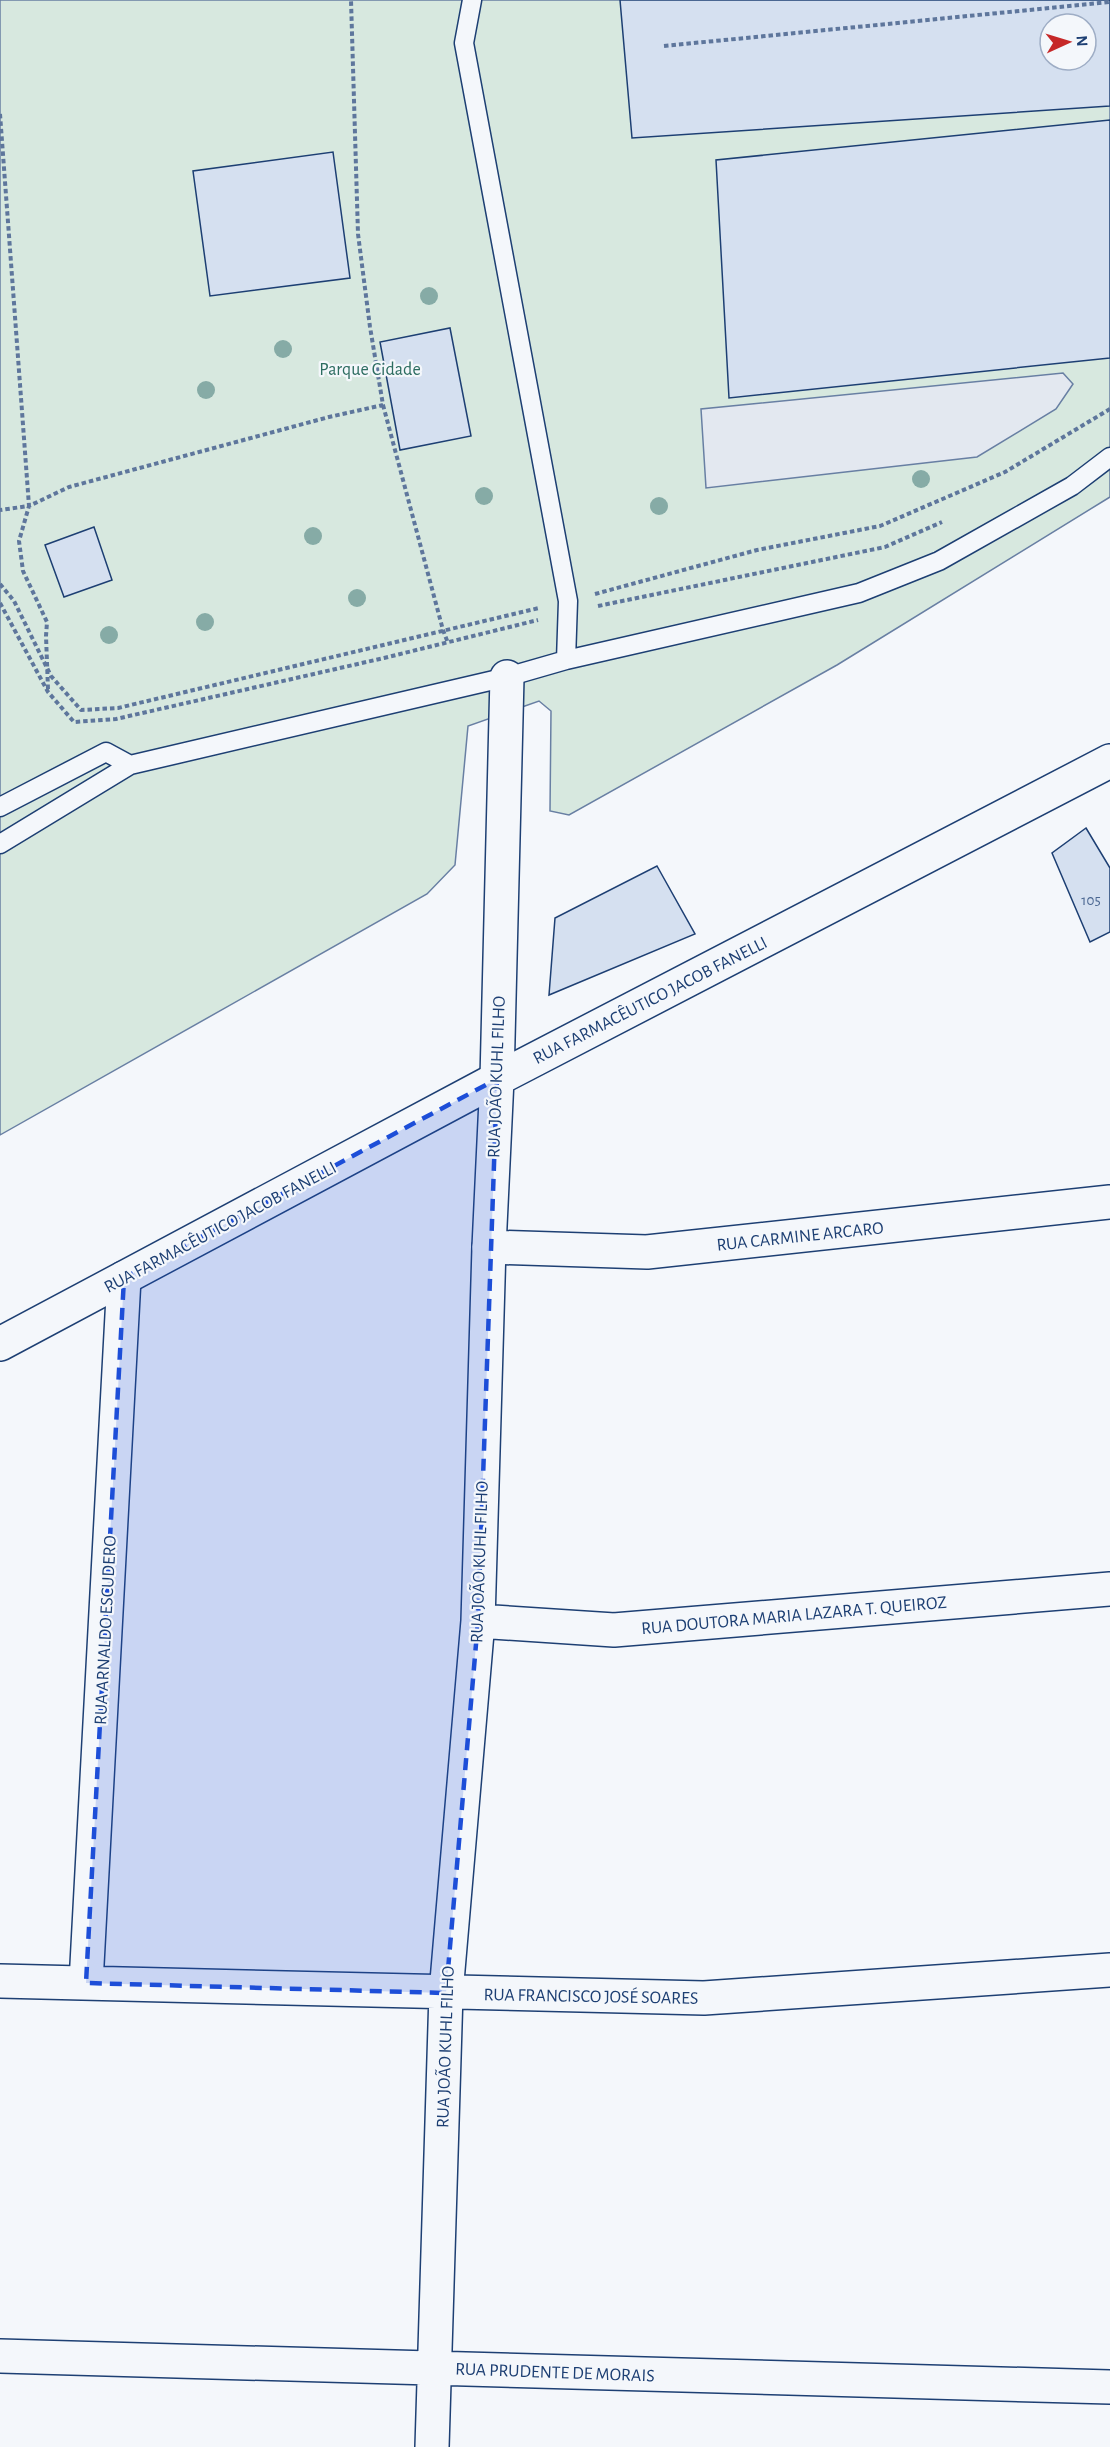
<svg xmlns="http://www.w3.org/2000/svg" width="1110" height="2447" viewBox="0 0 1110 2447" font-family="'Alegreya Sans',sans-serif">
  <rect width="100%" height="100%" fill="#f4f7fb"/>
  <path fill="#d7e8df" stroke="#687fa3" stroke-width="1.5" fill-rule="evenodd" d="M0,0H1110V497L837,665L569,815L550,811L551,711L539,701L468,726L455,865L427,894L0,1135ZM1050,24H1086V60H1050Z"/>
  <path fill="#e3e8f0" stroke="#687fa3" stroke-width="1.5" d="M1063,373L1073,384L1056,409L977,457L706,488L701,409Z"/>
  <path fill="#d5e0f0" stroke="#1d3f73" stroke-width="1.5" fill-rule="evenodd" d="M620,0H1110V106L632,138ZM1050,24H1086V60H1050Z
    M1110,120V358L729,398L716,160Z
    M333,152L350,278L210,296L193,171Z
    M450,328L471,436L400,450L380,342Z
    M94,527L112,580L64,597L45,545Z
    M1086,828L1110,868V932L1090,942L1052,853Z
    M657,866L695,934L549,995L555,918Z"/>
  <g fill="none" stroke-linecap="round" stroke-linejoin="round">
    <defs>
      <path id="service" d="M472,0L464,43L568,601L566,660
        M0,807L106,752L130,765
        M0,844L130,765L507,677L566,660L859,593L939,561L1072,486L1110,457"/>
      <path id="minor" d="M497,1079L507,677
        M478,1621L614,1630L1110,1589
        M0,1981L704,1998L1110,1970
        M86,1983L124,1278
        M0,2356L1110,2387
        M432,2447L446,1993L478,1621L489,1247"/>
      <path id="secondary" d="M497,1079L489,1247L647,1252L1110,1202
        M0,1344L497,1079L1110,761"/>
    </defs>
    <use href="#service" stroke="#1d3f73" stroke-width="21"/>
    <use href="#minor" stroke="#1d3f73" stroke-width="36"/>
    <use href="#secondary" stroke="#1d3f73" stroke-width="36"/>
    <path stroke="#5e769c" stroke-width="4" stroke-dasharray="4.5 3" stroke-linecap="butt" d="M664,46L1110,2
      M0,114L29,506L0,510
      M383,405L443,630L448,643
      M0,584L14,601L51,676L81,710L118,708L539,608
      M595,594L757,550L880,526L1005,472L1110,409
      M0,603L48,692L74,722L116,719L384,658L538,620
      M598,606L885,547L942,522
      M48,689L46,636L47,622L23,571L19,541L29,506L69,487L329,417L383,405L370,327L358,234L351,0"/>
    <use href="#service" stroke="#f4f7fb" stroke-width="18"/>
    <use href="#minor" stroke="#f4f7fb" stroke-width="33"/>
    <use href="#secondary" stroke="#f4f7fb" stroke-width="33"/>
  </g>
  <g fill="#86aba6">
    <circle cx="429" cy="296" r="9"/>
    <circle cx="283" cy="349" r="9"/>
    <circle cx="206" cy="390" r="9"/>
    <circle cx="921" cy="479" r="9"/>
    <circle cx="484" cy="496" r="9"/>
    <circle cx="659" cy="506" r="9"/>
    <circle cx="313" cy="536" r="9"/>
    <circle cx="357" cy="598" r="9"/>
    <circle cx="205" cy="622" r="9"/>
    <circle cx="109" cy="635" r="9"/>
  </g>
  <path fill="#1d4ed8" fill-opacity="0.2" stroke="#1d4ed8" stroke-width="4.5" stroke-dasharray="12 8" stroke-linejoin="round" d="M497,1079L478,1621L446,1993L86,1983L124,1278Z"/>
  <g text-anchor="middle" stroke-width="4.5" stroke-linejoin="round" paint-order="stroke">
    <g font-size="15" fill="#4b6792">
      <text x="1091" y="905">105</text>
    </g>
    <g font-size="18" fill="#2c6c60" stroke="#f4f7fb">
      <text x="370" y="375">Parque Cidade</text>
    </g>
    <g font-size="18" fill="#1d3f73" stroke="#f4f7fb">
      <text transform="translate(650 1000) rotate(-27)" y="6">RUA FARMACÊUTICO JACOB FANELLI</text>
      <text transform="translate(496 1077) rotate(-88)" y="6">RUA JOÃO KUHL FILHO</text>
      <text transform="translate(220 1227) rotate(-28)" y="6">RUA FARMACÊUTICO JACOB FANELLI</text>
      <text transform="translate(800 1236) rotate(-6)" y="6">RUA CARMINE ARCARO</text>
      <text transform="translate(479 1562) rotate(-88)" y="6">RUA JOÃO KUHL FILHO</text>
      <text transform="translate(794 1615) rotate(-5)" y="6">RUA DOUTORA MARIA LAZARA T. QUEIROZ</text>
      <text transform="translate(105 1630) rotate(-87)" y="6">RUA ARNALDO ESCUDERO</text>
      <text transform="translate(591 1996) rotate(1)" y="6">RUA FRANCISCO JOSÉ SOARES</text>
      <text transform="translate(445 2047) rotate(-88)" y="6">RUA JOÃO KUHL FILHO</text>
      <text transform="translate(555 2372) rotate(2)" y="6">RUA PRUDENTE DE MORAIS</text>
    </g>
  </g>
  <g transform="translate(1068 42) rotate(86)"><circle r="28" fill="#f4f7fb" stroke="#9eadc5" stroke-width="1.5"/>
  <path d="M0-4.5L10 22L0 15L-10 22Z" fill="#c62828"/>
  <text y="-9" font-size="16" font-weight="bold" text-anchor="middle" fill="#1d3f73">N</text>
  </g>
</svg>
